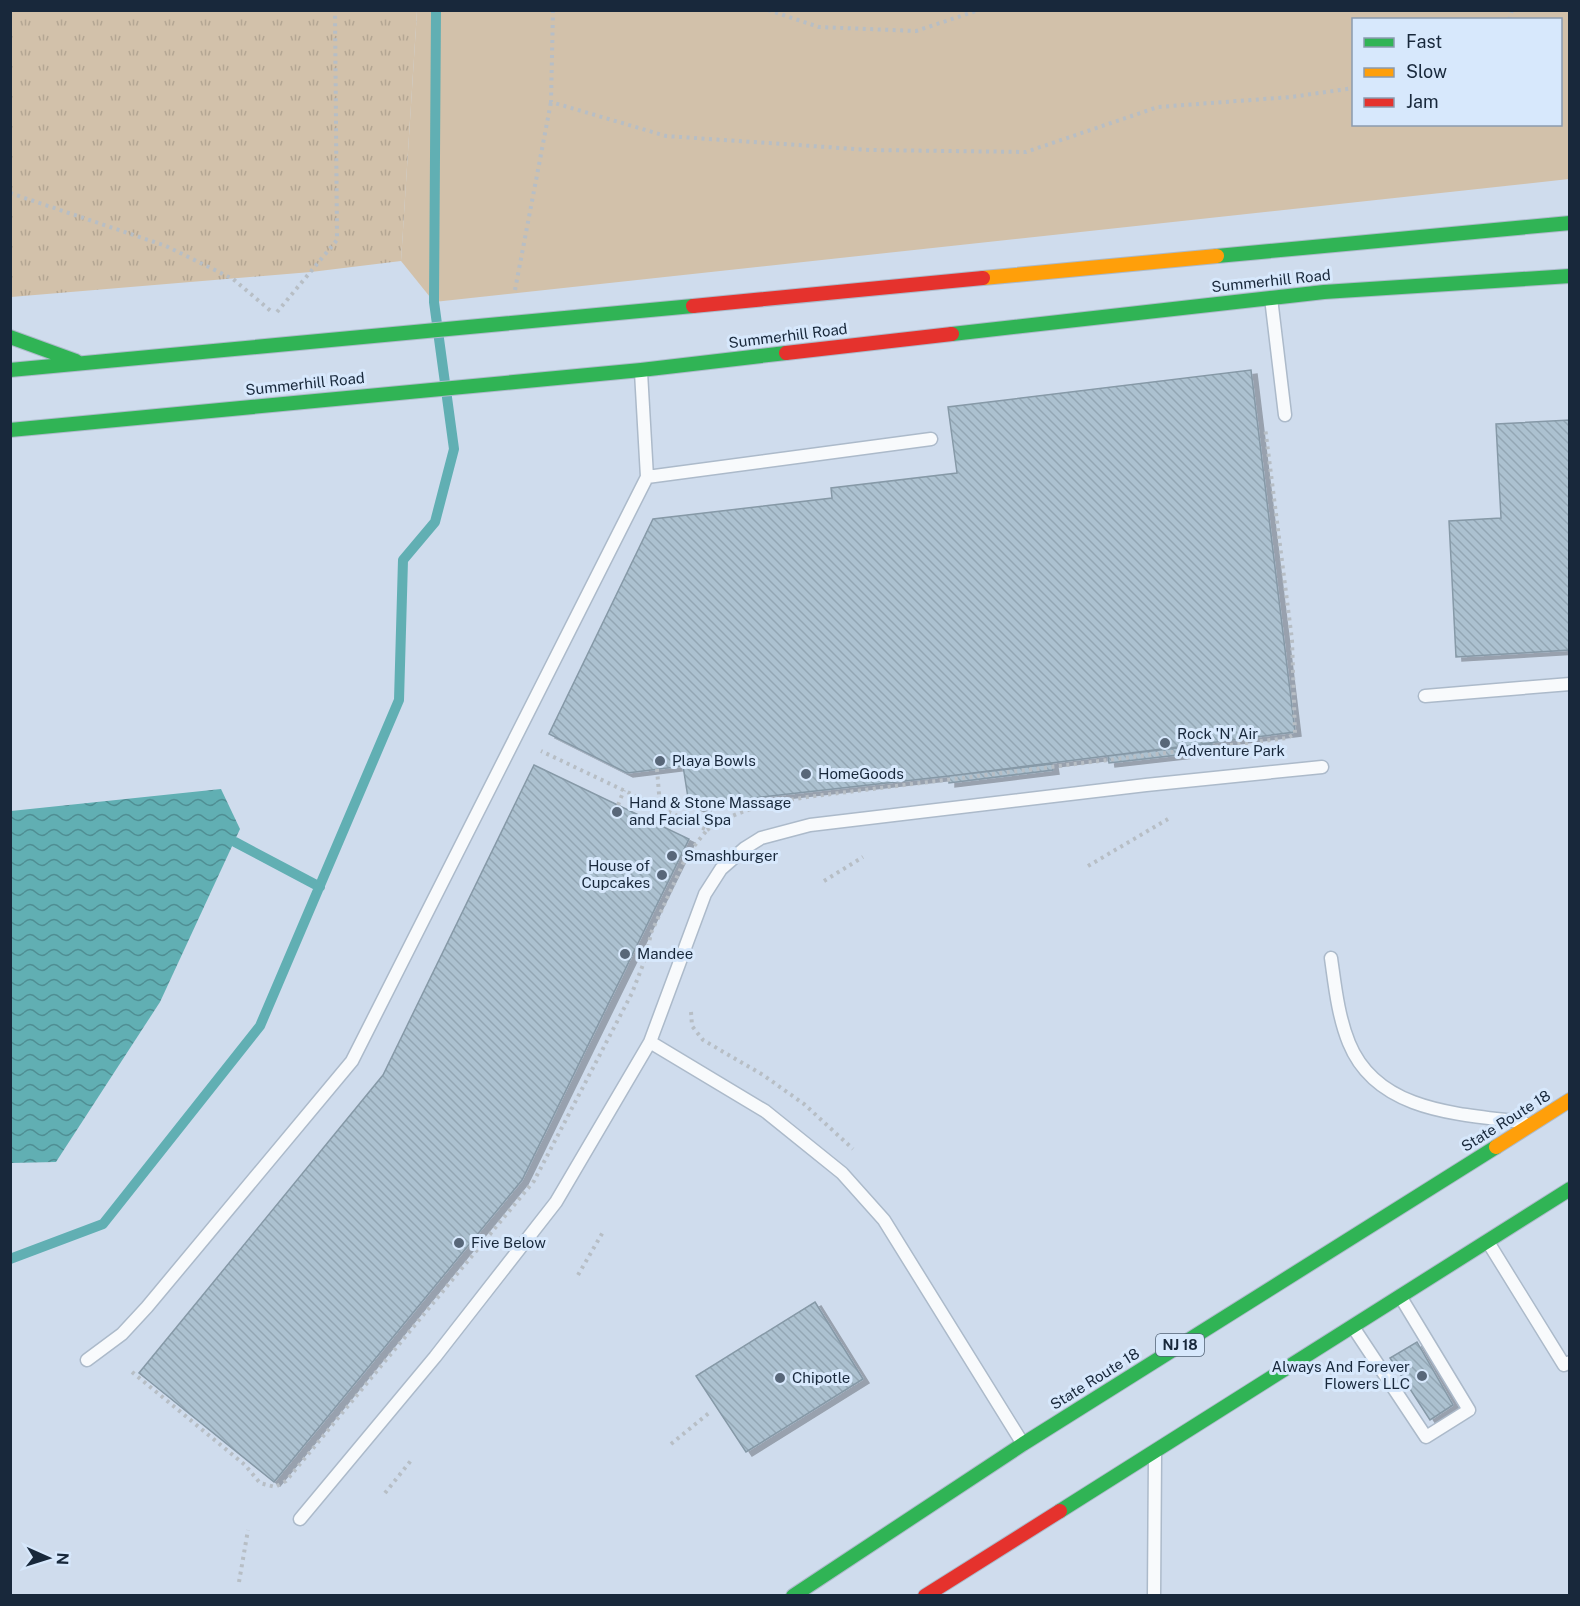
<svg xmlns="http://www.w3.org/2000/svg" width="1580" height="1606" viewBox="0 0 1580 1606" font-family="'Public Sans',sans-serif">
  <defs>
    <pattern id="park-tufts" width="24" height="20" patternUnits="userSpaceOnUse" patternTransform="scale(1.5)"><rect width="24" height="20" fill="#d2c1aa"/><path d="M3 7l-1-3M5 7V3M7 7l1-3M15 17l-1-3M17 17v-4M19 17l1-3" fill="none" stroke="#b4a693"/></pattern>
    <pattern id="water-waves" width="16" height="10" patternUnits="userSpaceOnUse" patternTransform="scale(1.5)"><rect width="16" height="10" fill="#61afb3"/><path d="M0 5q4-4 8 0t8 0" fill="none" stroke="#4f8e93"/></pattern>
    <pattern id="building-back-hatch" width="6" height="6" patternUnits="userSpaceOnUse" patternTransform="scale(1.5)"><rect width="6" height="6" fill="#acc1d0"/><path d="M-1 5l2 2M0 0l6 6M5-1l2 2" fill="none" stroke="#93a6b4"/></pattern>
    <filter id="shadow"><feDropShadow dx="6" dy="4" stdDeviation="0" flood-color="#0004"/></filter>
  </defs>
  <rect width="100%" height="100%" fill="#cfdced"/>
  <path fill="#d2c1aa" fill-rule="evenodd" d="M417,11H1569V179L434,302L401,261ZM1354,20H1560V124H1354Z"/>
  <path fill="url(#park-tufts)" d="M11,10L417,11L401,261L311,272L11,297Z"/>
  <path fill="url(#water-waves)" d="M221,789L240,829L160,1002L56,1162L11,1163V811Z"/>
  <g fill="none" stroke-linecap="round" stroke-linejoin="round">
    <path stroke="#61afb3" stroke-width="10" d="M235,842L320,887
      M10,1259L103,1224L260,1026L399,700L403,560L435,522L454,449L434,302L436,10"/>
  </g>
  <path fill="url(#building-back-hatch)" stroke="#8699a7" stroke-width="1.5" filter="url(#shadow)" d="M1251,370L1295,732L949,776L707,803L704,810L689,804L683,766L627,773L549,734L653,519L832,498L831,488L957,473L948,407Z
    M1570,420V650L1456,657L1449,521L1501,518L1496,424Z
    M1212,744L1213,751L1109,763L1108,756Z
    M1052,764L1053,770L949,783V776Z
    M534,765L689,839L522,1180L274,1482L139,1373L383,1075Z
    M815,1302L863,1379L746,1452L696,1376Z
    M1417,1342L1453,1405L1430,1420L1390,1358Z"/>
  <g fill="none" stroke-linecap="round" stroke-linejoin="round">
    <defs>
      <path id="lane" d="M1271,298L1285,415
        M647,477L931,439
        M1425,696L1570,684
        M1331,958C1335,986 1338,1016 1349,1043C1377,1112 1459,1114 1523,1122
        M650,1042L765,1111L842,1173L884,1220L1023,1444
        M1488,1242L1564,1365L1570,1362
        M1353,1327L1426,1437L1469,1410L1400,1296
        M87,1360L122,1334L147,1307L352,1061L647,477L641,372
        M300,1519L435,1357L556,1202L650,1042L705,894L721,869L745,848L761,838L810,825L1146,785L1322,767
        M1154,1596L1155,1456"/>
      <path id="fast" d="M1217,256L1570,223
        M952,334L1324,292L1570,276
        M10,337L76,361
        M10,370L693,306
        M10,430L641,370L786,353
        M1060,1511L1570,1189
        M793,1596L1023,1444L1496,1147"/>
      <path id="slow" d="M983,278L1217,256
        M1496,1147L1570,1100"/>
      <path id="jam" d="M693,306L983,278
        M786,353L952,334
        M925,1596L1060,1511"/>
    </defs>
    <use href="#lane" stroke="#acbaca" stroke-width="15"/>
    <use href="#fast" stroke="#acbaca" stroke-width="16"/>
    <use href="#slow" stroke="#acbaca" stroke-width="16"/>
    <use href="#jam" stroke="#acbaca" stroke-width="16"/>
    <path stroke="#b7bec5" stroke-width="4" stroke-dasharray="3 4.5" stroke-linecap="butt" d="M553,10L551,102L666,136L870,150L1026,152L1158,107L1291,97L1354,88
      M768,10L819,27L916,31L979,10
      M1509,20L1512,10
      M10,193L166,246L233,279L272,312
      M515,290L551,102
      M277,312L337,240L335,10
      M657,769L660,806
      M618,805L624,790
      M707,830C738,809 770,803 807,797L1287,738L1295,734L1292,640L1265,427
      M1088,866L1168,819
      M824,881L863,857
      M691,1012L692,1026L703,1040L763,1075L804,1104L853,1149
      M578,1275L603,1232
      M132,1372L245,1465L260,1483L275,1487L286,1481L534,1181L632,993L646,957L651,933L687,855L707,830L541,751
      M671,1444L709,1413
      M385,1493L413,1458
      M239,1582L248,1530"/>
    <use href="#lane" stroke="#f8fafc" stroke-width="12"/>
    <use href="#fast" stroke="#30b455" stroke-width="14"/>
    <use href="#slow" stroke="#ff9f0a" stroke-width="14"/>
    <use href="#jam" stroke="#e5322d" stroke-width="14"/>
  </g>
  <g fill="#586779" stroke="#d7e8fc" stroke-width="2">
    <circle cx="1165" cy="743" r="6"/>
    <circle cx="660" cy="761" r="6"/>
    <circle cx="806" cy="774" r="6"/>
    <circle cx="617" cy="812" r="6"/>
    <circle cx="672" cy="856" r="6"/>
    <circle cx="662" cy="875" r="6"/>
    <circle cx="625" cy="954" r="6"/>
    <circle cx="459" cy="1243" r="6"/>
    <circle cx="1422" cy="1376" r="6"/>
    <circle cx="780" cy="1378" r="6"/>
  </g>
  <g text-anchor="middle" stroke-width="6" stroke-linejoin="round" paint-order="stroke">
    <rect fill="#d7e8fc" stroke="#516275" stroke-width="1.5" x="1156" y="1334" width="48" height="22" rx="4.5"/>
    <g font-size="14" font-weight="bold" fill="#18283b">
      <text x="1180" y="1350">NJ 18</text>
    </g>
    <g font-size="15" fill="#18283b" stroke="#d7e8fc">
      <text transform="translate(1271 281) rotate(-6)" y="5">Summerhill Road</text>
      <text transform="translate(788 336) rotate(-7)" y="5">Summerhill Road</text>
      <text transform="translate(305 384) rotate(-6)" y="5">Summerhill Road</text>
      <text transform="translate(1506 1121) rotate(-32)" y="5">State Route 18</text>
      <text transform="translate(1095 1379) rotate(-32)" y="5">State Route 18</text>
    </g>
    <g font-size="15" fill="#18283b" stroke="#d7e8fc" text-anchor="start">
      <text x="1177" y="739">Rock 'N' Air<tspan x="1177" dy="17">Adventure Park</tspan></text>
      <text x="672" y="766">Playa Bowls</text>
      <text x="818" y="779">HomeGoods</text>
      <text x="629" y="808">Hand &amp; Stone Massage<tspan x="629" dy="17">and Facial Spa</tspan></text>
      <text x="684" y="861">Smashburger</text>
      <text x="650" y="871" text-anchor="end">House of<tspan x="650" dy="17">Cupcakes</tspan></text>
      <text x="637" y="959">Mandee</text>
      <text x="471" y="1248">Five Below</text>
      <text x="1410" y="1372" text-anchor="end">Always And Forever<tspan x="1410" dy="17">Flowers LLC</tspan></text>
      <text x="792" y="1383">Chipotle</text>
    </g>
  </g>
  <rect width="1580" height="1606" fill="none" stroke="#18283b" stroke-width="24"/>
  <rect x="1352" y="18" width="210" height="108" fill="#d7e8fc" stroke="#8b9baf" stroke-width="1.5"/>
  <rect x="1364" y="38" width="30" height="9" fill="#30b455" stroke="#8b9baf" stroke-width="1.5"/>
  <text x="1406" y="48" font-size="18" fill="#18283b">Fast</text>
  <rect x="1364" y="68" width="30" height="9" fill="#ff9f0a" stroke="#8b9baf" stroke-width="1.5"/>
  <text x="1406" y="78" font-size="18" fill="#18283b">Slow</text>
  <rect x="1364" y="98" width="30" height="9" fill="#e5322d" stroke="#8b9baf" stroke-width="1.5"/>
  <text x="1406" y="108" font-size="18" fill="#18283b">Jam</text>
  <g transform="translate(48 1558) rotate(93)" stroke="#d7e8fc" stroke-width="4.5" paint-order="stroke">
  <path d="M0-4.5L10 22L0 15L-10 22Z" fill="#18283b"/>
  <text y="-9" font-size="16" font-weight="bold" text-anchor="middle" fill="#18283b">N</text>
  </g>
</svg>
